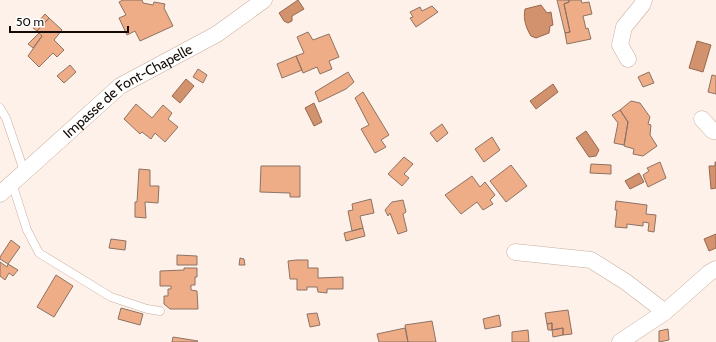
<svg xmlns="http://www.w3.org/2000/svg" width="716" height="342" viewBox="0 0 716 342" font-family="Cabin,sans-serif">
  <rect width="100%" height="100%" fill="#fdf1ea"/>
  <path fill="#d1926d" stroke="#98694e" d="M298,0L304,9L292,16V21L288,23L284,21L279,13Z
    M541,5L547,13L551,12L553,25L550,26L549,33L536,38L531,36C526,28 523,19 525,9Z
    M697,41L711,45L703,72L689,68Z
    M186,79L194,86L180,103L172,96Z
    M553,84L558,92L536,109L530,101Z
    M314,103L322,122L314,126L305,108Z
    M586,131L599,150L596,156L589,157L576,138Z
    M715,162H716V188L711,189L709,166H715Z
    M639,173L644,182L630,189L625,181Z
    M716,234V248L709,251L704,239Z"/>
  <path fill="#eead87" stroke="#8d7364" d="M123,0H142L143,3L153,5L154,2L165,4L164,8L173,26L140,41L135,31L127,35L119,18L126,15L119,2Z
    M557,0H569V2L564,4L570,32L565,33Z
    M569,0H581L582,3L589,2L592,14L583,16L586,29L588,28L591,39L567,44L565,33L570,32L564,4L569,2Z
    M432,6L438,12L416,27L410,18L413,17L410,12L420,7L422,11Z
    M45,14L49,18L37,31L33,28Z
    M49,18L62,30L54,40L64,50L57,57L53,53L39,67L28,56L42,36L37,31Z
    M308,32L313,40L329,34L339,57L329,61L332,69L320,74L317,67L303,73L296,56L304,53L297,37Z
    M39,33L42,36L33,48L28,44Z
    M296,56L302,70L282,78L277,64Z
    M70,65L76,72L64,83L57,76Z
    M198,69L207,75L203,83L193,77Z
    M348,72L354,82L346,89L319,102L315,92Z
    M649,72L654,83L643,87L638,77Z
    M712,75L716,76V94L708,92Z
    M363,92L389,135L381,140L386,147L375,153L361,129L369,125L355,98Z
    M631,101L640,103L650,117L648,124L651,125L650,135L657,146L643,156L633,154L634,149L624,146L628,122L620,110Z
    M136,104L152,118L163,105L172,113L168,119L178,127L165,142L155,133L151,139L142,132L140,134L124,119Z
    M620,110L628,122L624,145L614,143L618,123L612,115Z
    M442,124L448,133L437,142L430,133Z
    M492,137L500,150L484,162L475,149Z
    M404,157L413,164L404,174L409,178L402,186L388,174Z
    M660,162L666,178L648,187L643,175L649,171L647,168Z
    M591,164L611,165V174L590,173Z
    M511,165L527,186L506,202L490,181Z
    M261,166H300V197H290V193L260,192Z
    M139,169L150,170V186H159L158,203L145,202L146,218L135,217V202H137Z
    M472,176L480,187L485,182L495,195L490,200L493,204L483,210L477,202L461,214L445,195Z
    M371,199L374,213L360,216L363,228L352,231L348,211L353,210L352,204Z
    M403,200L406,212L403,214L407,231L398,234L390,213L388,216L385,210L392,202Z
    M616,201L647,205L646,214L656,215L654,232L648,231L649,223L643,222V226L627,224V228L615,227L617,210H615Z
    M363,228L365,236L346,241L344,233Z
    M111,239L126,241L125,250L109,248Z
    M11,240L20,247L8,264L0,259V257Z
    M177,255L197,256V265H177Z
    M240,258L244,259L245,265H239Z
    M296,260H308V268H318V278L343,277V289H327V293L318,292L317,287H307V290H297V279H290L288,261Z
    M0,262L7,267L8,264L18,270L13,276L9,273L5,280L0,276Z
    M184,268H197V277H195V285H191V290L197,291L198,309H170L164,304V296H168V289H171V286H160V271L184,270Z
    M56,275L73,286L54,317L37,307Z
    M121,308L143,314L140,325L118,319Z
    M568,310L572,334L563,335V328L552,330V323L547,324L545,313Z
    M317,313L320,325L310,327L307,314Z
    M499,315L501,326L485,329L483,319Z
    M432,321L436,342H408L405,325Z
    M552,323V330H548L547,324Z
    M405,328L408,342H379L377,334Z
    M563,328V335L553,337L552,330Z
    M668,329L669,340L659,342V331Z
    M528,330L529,342H512V332Z
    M173,337L198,341L197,342H172Z"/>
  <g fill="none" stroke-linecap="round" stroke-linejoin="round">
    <defs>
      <path id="lane" d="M0,108L6,118L24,171
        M12,183L27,230L39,253L111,297L147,309L160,311"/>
      <g id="street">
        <path d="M628,59L620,45L624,27L642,5L644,0"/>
        <path d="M702,119L713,131H716"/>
        <path id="s1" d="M0,194L120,86L217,34L264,0"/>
        <path d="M515,252L591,260L626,282L665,312"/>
        <path d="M620,342L665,312L709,273L716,269"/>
      </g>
    </defs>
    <use href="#lane" stroke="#c9ad9d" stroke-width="9"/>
    <use href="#street" stroke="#c9ad9d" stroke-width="17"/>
    <use href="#lane" stroke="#fff" stroke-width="8"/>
    <use href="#street" stroke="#fff" stroke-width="16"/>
  </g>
  <g text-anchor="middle" stroke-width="4" stroke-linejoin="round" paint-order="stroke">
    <g font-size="14" fill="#140a05" stroke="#fff">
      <text dy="5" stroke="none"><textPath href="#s1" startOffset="165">Impasse de Font-Chapelle</textPath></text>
    </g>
  </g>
  <path d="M10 26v6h118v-6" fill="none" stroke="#140a05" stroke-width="2"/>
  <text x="16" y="26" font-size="12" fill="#140a05" stroke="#ffffff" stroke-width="3" paint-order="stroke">50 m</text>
</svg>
